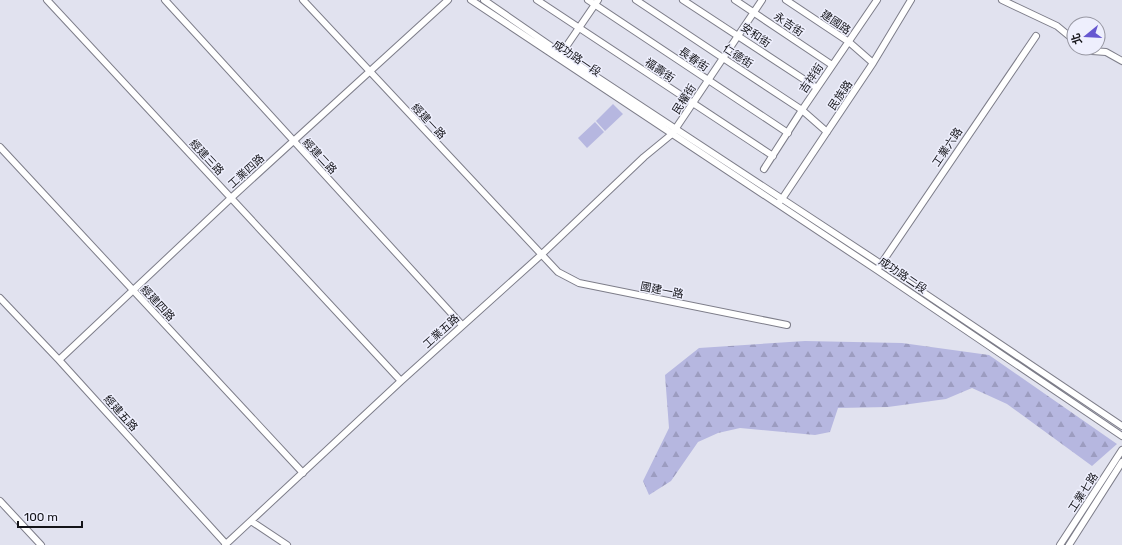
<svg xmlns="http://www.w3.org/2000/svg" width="1122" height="545" viewBox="0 0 1122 545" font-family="Rubik,'Noto Sans TC',sans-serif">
  <defs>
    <pattern id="forest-firs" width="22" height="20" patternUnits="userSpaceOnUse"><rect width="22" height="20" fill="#b6b7e0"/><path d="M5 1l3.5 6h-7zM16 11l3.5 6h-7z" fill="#9c9cc0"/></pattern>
  </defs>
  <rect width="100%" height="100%" fill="#e1e2ef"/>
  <path fill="url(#forest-firs)" d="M805,341L902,343L989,355L1117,444L1092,466L1007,404L972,388L946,399L888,407L838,408L830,432L815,435L740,428L718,433L698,442L671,481L649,495L643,481L669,428L665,375L699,348Z"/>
  <path fill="#b6b7e0" d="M613,104L623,114L605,131L596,121Z
    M595,122L604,132L587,148L578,138Z"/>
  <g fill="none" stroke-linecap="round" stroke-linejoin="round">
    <defs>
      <path id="minor" d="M47,0L401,381
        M165,0L462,325
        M303,0L558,272L579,283L787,325
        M471,0L877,270L1122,436
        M484,0L568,58L881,264L1122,426
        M537,0L773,156
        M588,0L788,133
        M636,0L723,58L802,110L827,132
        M683,0L817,88
        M735,0L832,65
        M786,0L849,42L873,63
        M1002,0L1057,26L1074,40
        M1086,48L1092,51L1106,52L1122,61
        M559,57L598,0
        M0,147L303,473
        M764,169L802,110L877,0
        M780,201L782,199L873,63L911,0
        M879,267L1036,36
        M0,298L59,360L226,544
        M59,360L231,198L448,0
        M0,501L41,545
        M251,521L287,545
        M225,545L401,381L541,255L644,157L672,134L762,0
        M1060,545L1122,450
        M1069,545L1122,462"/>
    </defs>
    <use href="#minor" stroke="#7d7d89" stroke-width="8"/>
    <use href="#minor" stroke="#fff" stroke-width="6"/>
  </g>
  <g text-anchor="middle" stroke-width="3" stroke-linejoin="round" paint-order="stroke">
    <g font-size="11" fill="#141419" stroke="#eeeffd">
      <text transform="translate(836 22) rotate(34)" y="4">建國路</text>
      <text transform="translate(789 24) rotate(34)" y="4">永吉街</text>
      <text transform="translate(756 35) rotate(34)" y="4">安和街</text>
      <text transform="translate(738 56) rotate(33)" y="4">仁德街</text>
      <text transform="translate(577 58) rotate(34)" y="4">成功路一段</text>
      <text transform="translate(694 59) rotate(34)" y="4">長春街</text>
      <text transform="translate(660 70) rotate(34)" y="4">福壽街</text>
      <text transform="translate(811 78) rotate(-56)" y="4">吉祥街</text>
      <text transform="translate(840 95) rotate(-56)" y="4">民族路</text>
      <text transform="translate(684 99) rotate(-57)" y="4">民權街</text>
      <text transform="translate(429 121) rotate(47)" y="4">經建一路</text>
      <text transform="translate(947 147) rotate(-56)" y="4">工業六路</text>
      <text transform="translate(320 156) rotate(47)" y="4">經建二路</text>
      <text transform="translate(207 157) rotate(47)" y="4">經建三路</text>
      <text transform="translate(246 171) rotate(-42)" y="4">工業四路</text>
      <text transform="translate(903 275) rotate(34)" y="4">成功路二段</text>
      <text transform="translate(662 290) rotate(11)" y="4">國建一路</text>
      <text transform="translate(158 303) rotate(47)" y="4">經建四路</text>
      <text transform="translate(441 331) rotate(-42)" y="4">工業五路</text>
      <text transform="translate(121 413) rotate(48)" y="4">經建五路</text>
      <text transform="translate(1083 492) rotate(-57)" y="4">工業七路</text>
    </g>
  </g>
  <g transform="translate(1086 36) rotate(252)"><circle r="19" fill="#eeeffd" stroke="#9797a2"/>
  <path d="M0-3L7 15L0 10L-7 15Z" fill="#6657d0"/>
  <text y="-6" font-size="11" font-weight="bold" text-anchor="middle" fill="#141419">北</text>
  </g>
  <path d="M18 521v6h64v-6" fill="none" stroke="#141419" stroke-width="2"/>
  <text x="24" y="521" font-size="12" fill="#141419" stroke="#eeeffd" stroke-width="3" paint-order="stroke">100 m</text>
</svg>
